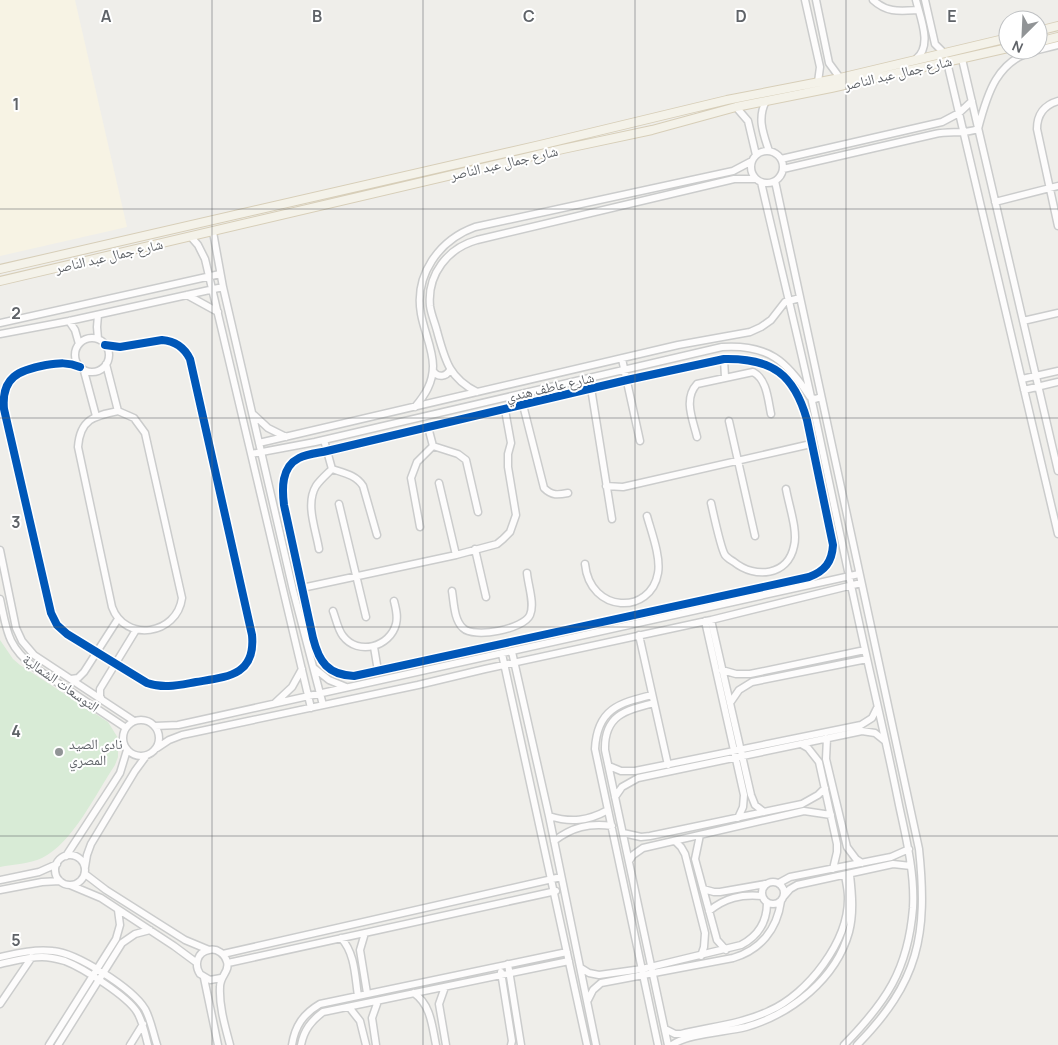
<svg xmlns="http://www.w3.org/2000/svg" width="1058" height="1045" viewBox="0 0 1058 1045" font-family="Manrope,'Noto Naskh Arabic',sans-serif">
  <rect width="100%" height="100%" fill="#efeeea"/>
  <path fill="#f7f3e4" d="M0,0H75L127,227L0,256Z"/>
  <path fill="#d8ebd6" d="M0,640L13,659L20,665L108,722L118,738V757L115,765C96,793 73,843 42,858C29,864 14,864 0,867Z"/>
  <g fill="none" stroke-linecap="round" stroke-linejoin="round">
    <defs>
      <path id="minor" d="M805,0L820,67L818,82
        M816,0L829,63L840,78
        M873,0C887,13 900,11 918,10
        M916,0C920,17 933,46 916,59
        M925,0L935,44L944,53
        M1038,50L1058,45
        M962,59L1058,471
        M947,62L1058,534
        M766,101C757,118 763,133 769,151
        M1058,101C1044,105 1037,115 1037,129L1058,226
        M736,107L748,121L756,155
        M751 167a16 16 0 1 1 32 0a16 16 0 1 1-32 0Z
        M781,159L942,122L959,113L972,101
        M783,169L935,134C950,131 965,134 978,129C987,94 997,59 1037,50
        M775,181L919,849C928,935 919,982 857,1045
        M761,182C779,261 799,340 816,420C834,504 851,588 870,672C880,716 890,760 899,805C906,838 915,873 913,908C908,970 886,1002 844,1045
        M995,202L1058,186
        M213,232L223,287L293,590L323,705
        M191,237L198,245L205,259L311,708
        M187,295L218,312
        M98,315L97,327L98,339
        M69,321L75,330L79,344
        M1023,321L1058,313
        M0,323L220,274
        M0,334L69,321L223,287
        M75 355a17 17 0 1 1 34 0a17 17 0 1 1-34 0Z
        M622,359L640,441
        M724,359C772,358 794,374 807,420L833,545C832,562 825,571 809,577L354,676C328,675 319,662 313,638L284,505C282,489 281,467 299,458C307,454 318,453 327,451L627,380Z
        M724,359L725,377
        M106,364L118,411
        M80,367C68,362 59,363 46,365C19,370 1,377 4,409L51,613L57,625L67,634L147,683C164,689 179,685 196,682C226,677 256,676 252,635L190,359C184,347 175,341 162,340L120,347L105,345
        M84,371L96,416
        M433,371C438,378 446,377 450,370
        M1022,379L1058,371
        M591,388L612,519
        M1024,390L1058,382
        M477,392C449,378 445,360 437,331C435,323 431,314 430,306C427,274 448,248 477,240L734,179H756
        M523,405L544,488C552,496 558,495 568,493
        M415,407C425,395 433,383 433,366C433,349 424,331 421,314C414,275 439,240 475,227L733,171L752,161
        M118,411L134,418L145,433L182,598C177,635 125,643 112,607L78,447C80,419 94,416 118,411Z
        M254,415L268,428L286,437
        M729,421L755,536
        M428,427L433,446
        M697,437C693,420 683,399 697,384L753,372C767,379 768,400 771,414
        M324,440L332,469
        M259,443L678,345L750,332L761,327L771,320L785,302L800,298
        M251,454L315,442L722,347C768,344 787,361 810,397L815,399L821,397
        M439,483L456,555
        M606,486L623,487L811,444
        M711,503C713,512 721,549 725,555C727,558 731,560 734,562C755,579 788,576 794,546C798,531 789,506 786,489
        M339,504L366,617
        M420,527L411,478L417,462L433,446L458,454L466,460L478,512
        M319,549C316,530 305,504 316,486C320,480 327,474 332,469C344,473 356,475 363,486L377,535
        M475,549L486,597
        M0,550L16,628L22,641L34,655L134,721
        M585,564C590,614 651,615 658,573C661,557 651,531 647,516
        M302,588L456,555L497,544L503,539L510,532L516,515L508,467V454L511,443L505,410
        M452,591C454,603 454,620 463,628C474,639 524,629 530,615C535,604 528,585 527,573
        M0,599C7,631 7,646 34,667L126,728
        M333,611C336,619 338,630 343,636C358,656 390,647 396,624C398,616 396,609 394,601
        M711,620L751,795L755,805L764,812
        M705,621L744,795L743,807L738,818
        M639,635L668,765
        M374,647L378,671
        M512,652L549,816L596,1045
        M502,654L587,1045
        M314,668L329,680L346,687
        M722,670L736,674H750L865,650
        M71,679L78,678L84,672L118,619
        M652,695C619,703 597,709 595,749L658,1045
        M102,700L100,696V689L136,630
        M275,703L292,687L302,669
        M654,703C626,710 604,715 605,750L668,1045
        M730,703L739,690L752,682L867,659
        M123 738a18 18 0 1 1 36 0a18 18 0 1 1-36 0Z
        M155,726L178,725L859,574
        M827,738L826,759L847,847L856,859L862,863
        M801,744L808,748L819,762L837,844V852L833,869
        M157,748L169,740L182,735L418,685L485,669L711,620L861,583
        M609,766L621,771H635L861,725L872,718L877,708
        M615,797L622,787L638,778L862,731L875,733L885,741
        M549,816C571,823 588,821 608,810
        M623,833L641,837L650,836L802,804L818,795L825,788
        M700,835L695,859L717,940L726,950
        M554,841C572,827 589,823 612,826
        M675,841L681,847L685,854L705,933L704,947L701,956
        M55 870a15 15 0 1 1 30 0a15 15 0 1 1-30 0Z
        M66,856L113,784L120,773L127,750
        M629,861L633,855L643,848L804,811L831,815
        M85,867L87,855L91,844L135,771L146,756
        M85,874L106,890L185,940L209,950
        M0,880L39,872L57,864
        M762 893a11 11 0 1 1 22 0a11 11 0 1 1-22 0Z
        M779,883L790,877L891,857L909,849
        M70,885L101,898L174,946L197,963
        M703,889L714,892H720L765,884
        M0,890L42,882L60,881
        M784,896L790,889L797,885L893,864L911,866
        M709,911C725,898 741,894 762,896
        M365,933L360,950L367,993
        M341,938C355,953 355,976 358,996
        M223,954L561,877
        M0,957C18,953 35,949 53,951C77,953 132,988 145,1009C151,1020 153,1033 157,1045
        M228,963L556,891
        M0,964C14,961 28,957 42,957C50,957 58,959 65,961C83,968 127,996 137,1012C143,1022 145,1034 148,1045
        M508,964L521,1045
        M581,968L589,973L599,975L642,969L741,945C758,936 767,922 767,903
        M501,972L512,1041L511,1045
        M204,978L218,1045
        M221,978L210,980L200,974C194,965 197,952 209,950C217,948 225,954 227,962C230,972 220,975 220,987C219,1006 225,1026 230,1045
        M445,987L439,1004L446,1045
        M414,993C431,1005 432,1026 436,1045
        M588,1000L593,990L601,983L733,958C760,950 777,930 781,901
        M0,1004L32,957
        M349,1007L360,1021L366,1045
        M665,1029L675,1034H681C709,1027 742,1024 769,1011C808,994 849,941 848,897C848,890 846,882 845,875
        M49,1045L116,939L120,925L118,910
        M58,1045L122,943L135,934L150,930
        M130,1045L143,1024
        M292,1045C295,1026 303,1014 320,1004L567,952
        M301,1045C304,1030 311,1021 323,1012L569,961
        M376,1045L372,1018L378,1001
        M672,1045C687,1034 726,1032 746,1027C791,1014 836,979 849,932C854,913 852,893 850,875"/>
      <path id="major" d="M1038,31L1058,26
        M1038,42L1058,37
        M0,269L540,145L727,100L840,78L1008,38
        M0,281L563,149L652,130L736,107L831,88L1008,48"/>
    </defs>
    <use href="#minor" stroke="#cbcccc" stroke-width="9"/>
    <use href="#major" stroke="#d7ceb8" stroke-width="10"/>
    <use href="#minor" stroke="#fdfcfc" stroke-width="6"/>
    <use href="#major" stroke="#f4f2e9" stroke-width="8"/>
    <defs>
      <path id="cycleway" d="M724,359C772,358 794,374 807,420L833,545C832,562 825,571 809,577L354,676C328,675 319,662 313,638L284,505C282,489 281,467 299,458C307,454 318,453 327,451L627,380Z
        M80,367C68,362 59,363 46,365C19,370 1,377 4,409L51,613L57,625L67,634L147,683C164,689 179,685 196,682C226,677 256,676 252,635L190,359C184,347 175,341 162,340L120,347L105,345"/>
    </defs>
    <use href="#cycleway" stroke="#fff" stroke-width="11"/>
    <use href="#cycleway" stroke="#0057b8" stroke-width="8"/>
  </g>
  <path fill="none" stroke="#5f6368" stroke-width="1" stroke-opacity="0.55" d="M212,0V1045M423,0V1045M635,0V1045M846,0V1045M0,209H1058M0,418H1058M0,627H1058M0,836H1058"/>
  <circle fill="#919496" stroke="#fff" stroke-width="2" cx="59" cy="752" r="5"/>
  <g text-anchor="middle" stroke-width="4" stroke-linejoin="round" paint-order="stroke">
    <g font-size="14" fill="#5f6368" stroke="#fff">
      <text transform="translate(898 73) rotate(-13)" y="5">شارع جمال عبد الناصر</text>
      <text transform="translate(504 163) rotate(-13)" y="5">شارع جمال عبد الناصر</text>
      <text transform="translate(109 256) rotate(-13)" y="5">شارع جمال عبد الناصر</text>
      <text transform="translate(550 387) rotate(-13)" y="5">شارع عاطف هندي</text>
      <text transform="translate(61 683) rotate(35)" y="5">التوسعات الشمالية</text>
    </g>
    <g font-size="14" fill="#5f6368" stroke="#fff" text-anchor="start">
      <text x="69" y="749">نادى الصيد<tspan x="69" dy="16">المصري</tspan></text>
    </g>
  </g>
  <g font-size="16" text-anchor="middle" font-weight="bold" fill="#5f6368" stroke="#fff" stroke-width="4" stroke-linejoin="round" paint-order="stroke">
    <text x="106" y="22">A</text>
    <text x="317" y="22">B</text>
    <text x="529" y="22">C</text>
    <text x="741" y="22">D</text>
    <text x="952" y="22">E</text>
    <text x="16" y="110">1</text>
    <text x="16" y="319">2</text>
    <text x="16" y="528">3</text>
    <text x="16" y="737">4</text>
    <text x="16" y="946">5</text>
  </g>
  <g transform="translate(1023 35) rotate(204)"><circle r="24" fill="#ffffff" stroke="#bfc1c3"/>
  <path d="M0-4L9 19L0 12L-9 19Z" fill="#919496"/>
  <text y="-8" font-size="14" font-weight="bold" text-anchor="middle" fill="#5f6368">N</text>
  </g>
</svg>
